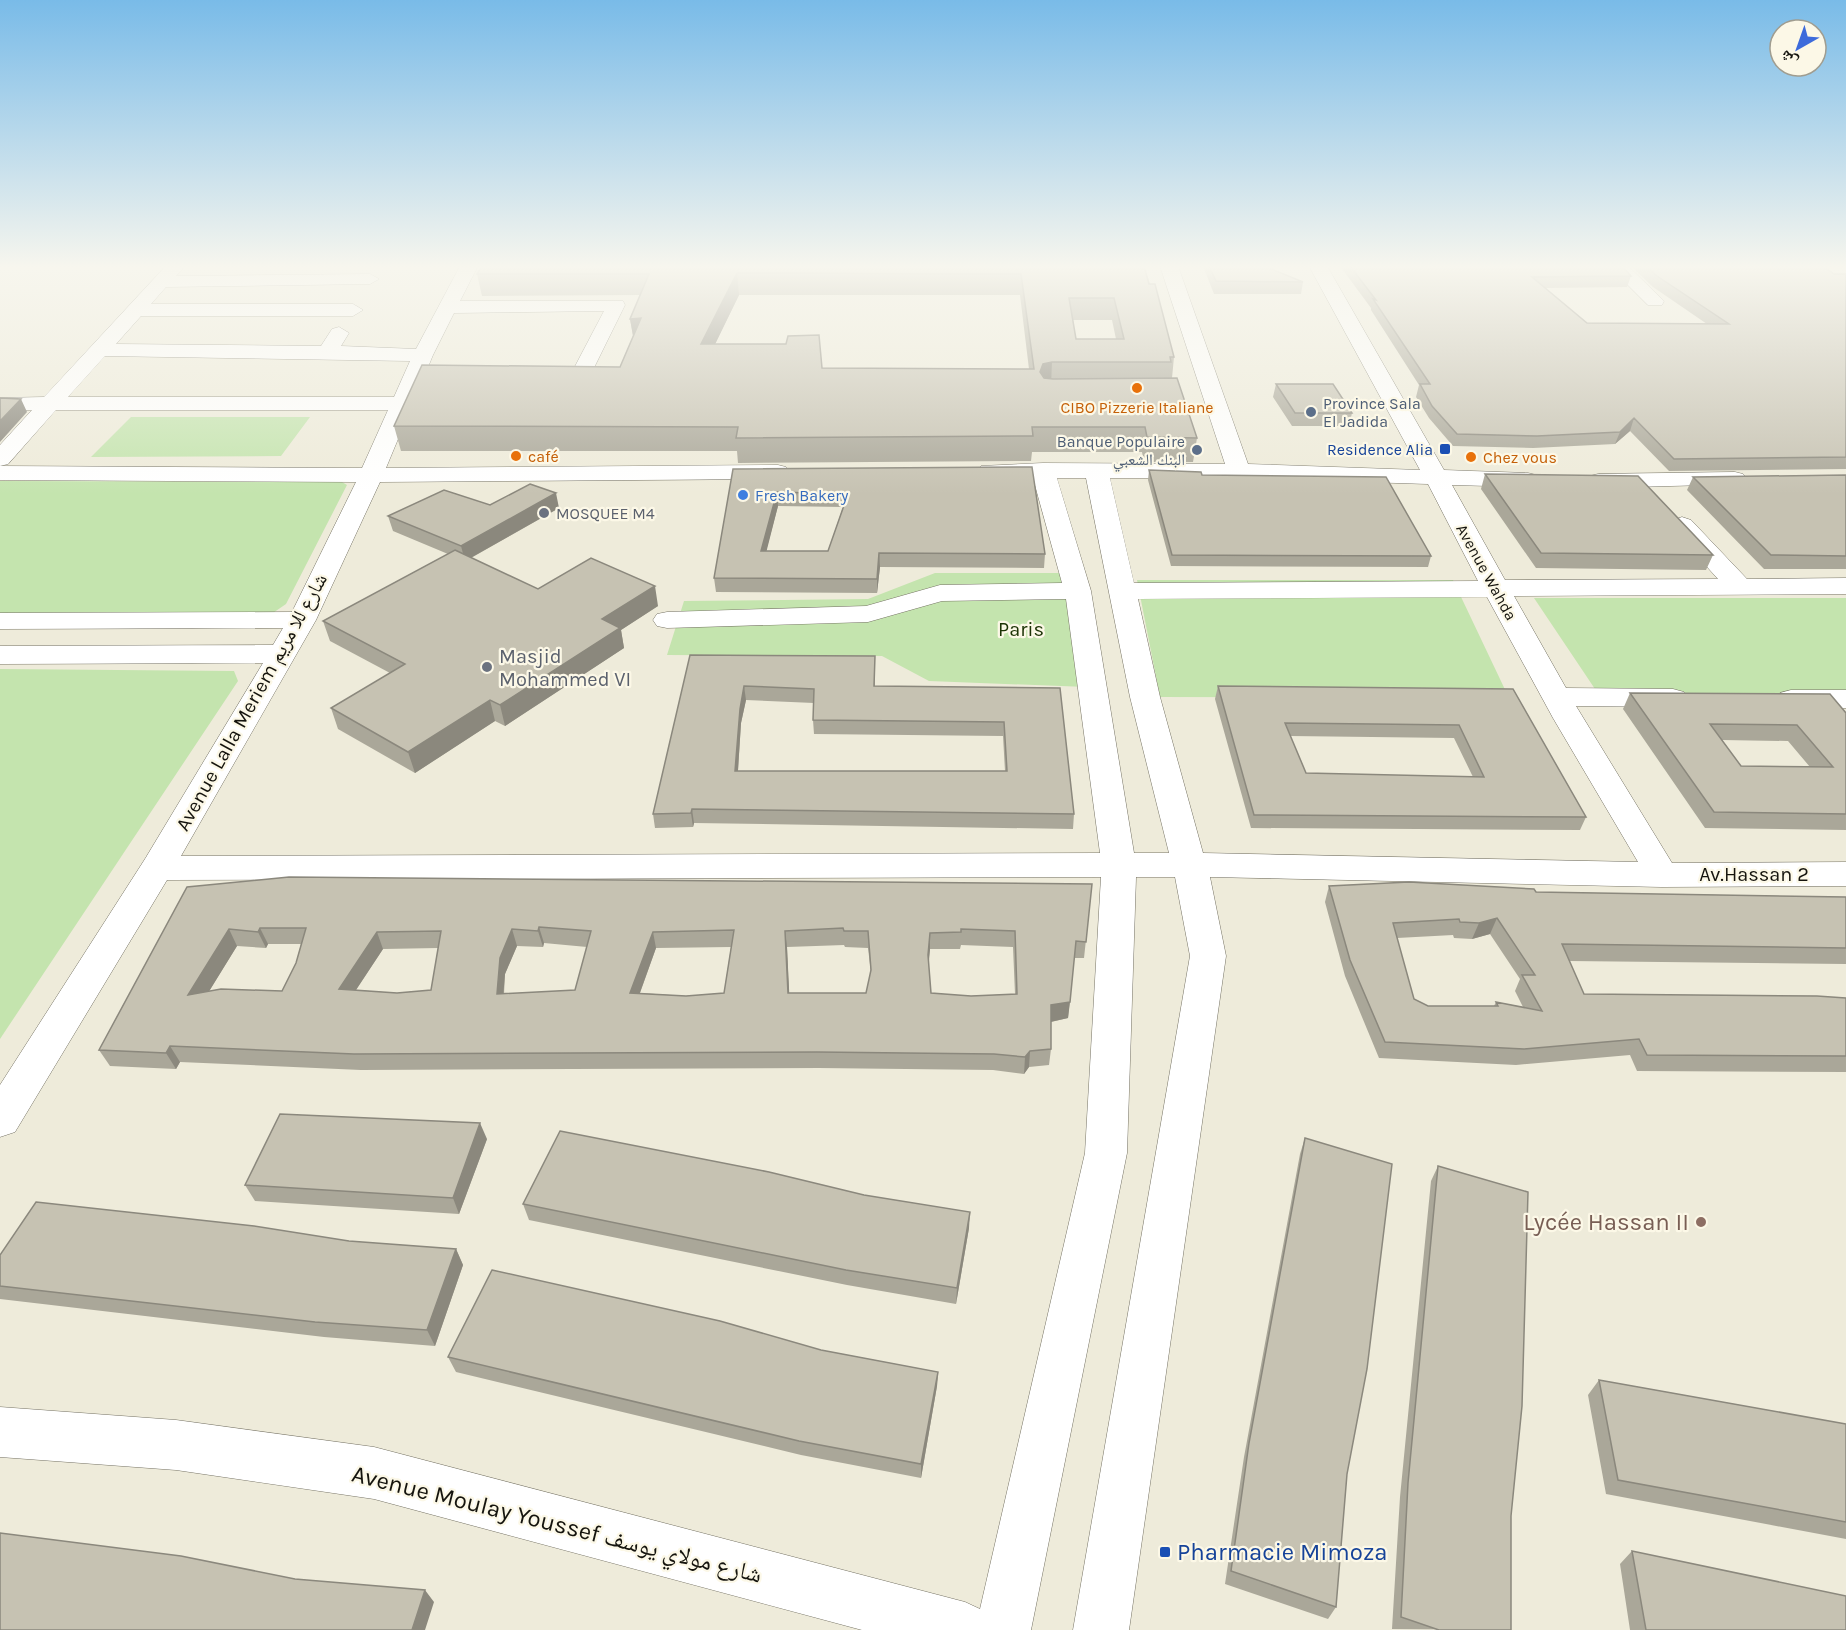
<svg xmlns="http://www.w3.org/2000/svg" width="1846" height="1630" viewBox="0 0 1846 1630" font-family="Karla,'Noto Naskh Arabic',sans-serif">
  <rect width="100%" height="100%" fill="#eeebda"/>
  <path fill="#c4e4ae" d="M131,417H310L281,456L91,457Z
    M0,481L342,482L347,485L286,604L270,615L0,616Z
    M935,573H1068L1087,687L929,681L882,656L667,655L684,601L868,599Z
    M1137,580H1453L1509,698L1160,697Z
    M1534,598H1846V695L1597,692Z
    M0,669L234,671L238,681L0,1039Z"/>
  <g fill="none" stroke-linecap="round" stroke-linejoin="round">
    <defs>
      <path id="minor" d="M166,266H185L176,276L370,274L379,279L370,284L166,287L151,304H353L363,310L353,316H141L116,344L321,346L332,329L339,327L349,333L341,346L416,349L460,266H478L460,301H623L625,305L587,382L550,387L543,385L539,381L543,377L572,372L604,311L454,313L433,355L386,468L778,465L786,467L790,472L786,477L778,479L380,482L316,620L181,856L1100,853L1066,599L942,601L868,622L667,628L657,626L653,620L657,614L667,612L866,606L940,585L1062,583L1033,478L981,476L977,471L981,466L1043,463L1225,464L1160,266H1178L1248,464L1420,470L1309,266H1327L1444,470L1528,473L1536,475L1540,480L1536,485L1528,487L1452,485L1505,580L1718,579L1669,525L1673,520L1682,517L1691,520L1747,579L1846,578V594L1514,596L1566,688L1673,689L1684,692L1688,698L1684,704L1673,707L1576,706L1672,863L1846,862V886L1662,887L1210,877L1226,956L1129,1630H1073L1190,956L1175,877H1136L1127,1153L1031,1630H862L374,1499L176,1470L0,1457V1407L176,1420L374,1447L965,1602L980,1609L1085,1153L1101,877L167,880L15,1132L0,1137V1085L145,859L263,663L0,664V646L273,645L283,628L0,629V613L292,612L356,482L0,480V445L32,410H0V398L44,397ZM105,356L410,361L394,397H68ZM56,410H388L362,468L0,466L8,464ZM1057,478H1086L1130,697L1169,853H1134L1091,591ZM1110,478H1239L1428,484L1478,581L1134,583ZM1487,597L1553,718L1638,862L1203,853L1160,697L1138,599Z
        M1609,266H1628L1664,301L1662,305H1648Z
        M1735,472L1743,474L1747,479L1743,484L1598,488L1590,486L1586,481L1590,476L1598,474Z
        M1791,690H1846V708H1791L1780,705L1776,699L1780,693Z"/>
    </defs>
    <use href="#minor" stroke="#767365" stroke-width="1"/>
    <use href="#minor" fill="#fff" fill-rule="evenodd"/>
  </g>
  <path fill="#aaa799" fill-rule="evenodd" d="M1144,266L1174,357L1172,378L1197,438L1193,462H1144L1142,452H1032L1031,461L738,463L737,451H401L394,426L620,367L633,336L630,319L640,295L482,296L477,274ZM739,295H1020L1029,369L822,368L786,344H715ZM1073,320H1112L1116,339H1076Z
    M1203,266H1264L1303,282L1301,294H1214Z
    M1340,266H1622L1631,276L1627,287L1545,288L1587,323L1707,324L1653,287L1631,266H1823L1834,274H1846V469L1669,471L1630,431L1615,444L1533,448L1453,446L1429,418L1416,397L1419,385L1371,310V308Z
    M1276,384L1352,413L1349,426H1292L1273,397Z
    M1032,467L1045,554L1044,568L880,567L877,593L716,592L714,578L733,469ZM778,506L843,507L828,551H766Z
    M1149,470L1202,475L1431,556L1428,567L1171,566L1148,480Z
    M1485,474L1713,555L1706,570L1536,568L1481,489Z
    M1846,475V569H1764L1687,490L1693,477Z
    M490,505L559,508L471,558L538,589L658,606L621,630L624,648L505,726L495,721L415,773L338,729L331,708L390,673L330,641L323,621L448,554L393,531L388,516Z
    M690,655L875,656V686L1060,688L1074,814L1073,829L694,823L693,827L655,828L653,814ZM746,700L814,703L813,720L814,734L1003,736L1005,771H738L741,723Z
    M1218,686L1513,689L1586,817L1580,830L1251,828L1215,699ZM1290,736L1454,738L1473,777L1306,773Z
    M1630,693L1846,713V830L1705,828L1623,709ZM1722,740L1788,741L1810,767L1741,766Z
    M1092,884L1084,958H1074L1068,1018L1051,1022V1049L1049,1065L1029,1067L1024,1074L993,1070L819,1068L361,1070L180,1062L176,1069L110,1066L99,1050L187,887ZM544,943L587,947L575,990L504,994L505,974L517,946L543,947ZM268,944H301L296,963L282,991H209L237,946L266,948ZM844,945L845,947L868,948L871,973L866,993H789L787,947ZM961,945L1013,947L1015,994L971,996L931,993L928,964L930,949H960ZM731,947L724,993L686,996L640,993L656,948ZM438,948L431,990L397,993L356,990L383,949Z
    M1329,886L1536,892L1846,897V964L1569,961L1584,994L1846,998V1072L1637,1071L1630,1055L1516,1065L1379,1058L1345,976L1325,902ZM1490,934L1520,979L1515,991L1523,1007L1496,1002L1494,1006H1428L1414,999L1397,938L1453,935L1454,938L1472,939Z
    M1305,1138L1347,1474L1336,1607L1328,1619L1225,1584L1244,1457L1300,1154Z
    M487,1139L459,1214L255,1201L245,1185Z
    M1438,1166L1511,1516V1630L1392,1629L1400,1497L1431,1181Z
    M523,1204L969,1228L956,1304L847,1285L529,1220Z
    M349,1241L456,1249L463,1265L435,1346L324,1337L0,1299V1255Z
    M821,1350L938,1372L937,1386L921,1478L801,1455L456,1372L448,1357Z
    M1599,1380L1846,1424V1539L1606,1494L1588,1395Z
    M1632,1551L1846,1630H1630L1620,1564Z"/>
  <path fill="#8b887d" d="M737,273L739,295L704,367L701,344Z
    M641,318L634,341L630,319Z
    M1052,362L1051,386L1040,372L1043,364Z
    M21,399L27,412L0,442V421Z
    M1634,418L1630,431L1615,444L1620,432Z
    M777,492L778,506L763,565L761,551Z
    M556,493L559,508L465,561L461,546Z
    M879,553L880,567L877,593V579Z
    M655,586L658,606L621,630L624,648L505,726L500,705L602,619Z
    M744,686L746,700L741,723L737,785L735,771L740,709Z
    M490,700L495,721L415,773L408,752Z
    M692,809L694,823L693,827L691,813Z
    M1497,918L1490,934L1472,939L1479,923Z
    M539,927L544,943L543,947L538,931Z
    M260,928L268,944L266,948L258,932Z
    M229,929L237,946L197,1011L188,995Z
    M512,929L517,946L505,974L502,1010L497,994L500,958Z
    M785,931L787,947L790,1009L788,993Z
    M377,932L383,949L346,1005L339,989Z
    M653,932L656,948L634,1009L630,993Z
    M930,933V949L928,972V955Z
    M1070,1002L1068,1018L1050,1022L1051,1005Z
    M170,1046L180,1062L176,1069L166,1053Z
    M1030,1051L1029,1067L1024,1074L1025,1057Z
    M480,1123L487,1139L459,1214L453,1198Z
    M970,1212L969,1228L956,1304L957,1288Z
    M456,1249L463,1265L435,1346L427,1330Z
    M938,1372L937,1386L921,1478V1464Z
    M425,1590L434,1602L425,1630H412Z"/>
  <path fill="#c6c2b2" stroke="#8b887d" stroke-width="1.5" fill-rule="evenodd" d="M482,266H1144L1149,284H1155L1174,357H1170L1171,362H1052L1043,364L1040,372L1044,378L1053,379L1177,378L1197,438L1147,437L1145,427H1032L1033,436L736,438L738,427L394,426L422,365L620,367L641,318L630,319L649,274H477ZM737,273L1021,274L1034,369L822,368L819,335L788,336L786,344H701ZM1069,298H1114L1124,339H1076Z
    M1209,266H1264L1303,282L1216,281Z
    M1350,266H1622L1631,276L1532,277L1587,323L1729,324L1657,276L1646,266H1823L1834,274H1846V457L1674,459L1634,418L1620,432L1537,436L1457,434L1432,406L1420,384H1430L1373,299L1376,300Z
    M1276,384H1333L1352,413H1295Z
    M0,398L21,399L0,421Z
    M1032,467L1045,554L879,553L877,579L714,578L733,469ZM777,492L848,494L828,551H761Z
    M1149,470L1201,472L1202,475L1386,477L1431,556L1172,555Z
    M1485,474L1638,476L1713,555L1541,553Z
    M1846,475V556L1771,555L1693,477Z
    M530,484L556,493L461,546L388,516L444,490L490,505Z
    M455,550L538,589L591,558L655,586L602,619L620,628L500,705L490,700L408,752L331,708L405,664L323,621Z
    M690,655L875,656L874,686L1060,688L1074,814L692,809L691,813L653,814ZM744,686L814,689L813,720L1004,722L1007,771H735L740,709Z
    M1218,686L1513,689L1586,817L1254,815ZM1285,723L1459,725L1484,777L1306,773Z
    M1630,693L1830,694L1846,713V814L1714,812ZM1710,724L1797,725L1833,767L1741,766Z
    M289,877L1092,884L1086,942L1076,941L1070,1002L1051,1005V1049L1030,1051L1025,1057L994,1054L817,1052L354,1054L170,1046L166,1053L99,1050L187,887ZM539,927L591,931L575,990L497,994L500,958L512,929L538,931ZM260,928H306L296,963L282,991L221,989L188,995L229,929L258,932ZM843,928L844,931H868L871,970L866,993H788L785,931ZM961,929L1015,931L1017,994L971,996L931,993L928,955L930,933L961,932ZM734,930L724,993L686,996L630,993L653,932ZM441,931L431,990L397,993L339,989L377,932Z
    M1409,882L1534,889L1536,892L1846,897V948L1562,944L1584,994L1817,996L1846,998V1056L1647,1055L1639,1039L1524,1049L1385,1042L1350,960L1329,886ZM1497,918L1535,975H1522L1542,1011L1496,1002L1498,1006H1428L1414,999L1393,923L1459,919L1460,922L1479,923Z
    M280,1114L480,1123L453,1198L245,1185Z
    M560,1131L769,1172L864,1195L970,1212L957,1288L846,1270L523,1204Z
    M1305,1138L1392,1164L1367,1369L1347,1474L1336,1607L1231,1571L1249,1443Z
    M1438,1166L1528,1192L1522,1406L1511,1516V1630H1439L1401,1617L1408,1483Z
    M36,1202L254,1226L349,1241L456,1249L427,1330L315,1322L0,1286V1255Z
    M492,1270L720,1321L821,1350L938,1372L921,1464L799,1441L448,1357Z
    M1599,1380L1846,1424V1522L1618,1480Z
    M0,1533L181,1556L295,1579L425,1590L412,1630H0Z
    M1632,1551L1846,1596V1630H1646Z"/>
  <linearGradient id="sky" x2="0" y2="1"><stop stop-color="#79bbe8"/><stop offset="0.54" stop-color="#f7f6ee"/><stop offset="1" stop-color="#f7f6ee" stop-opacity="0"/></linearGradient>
  <rect width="1846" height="494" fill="url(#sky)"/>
  <g fill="#e8710a" stroke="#fcf8e7" stroke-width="2">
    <circle cx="1137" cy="388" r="6"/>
    <circle cx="516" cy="456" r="6"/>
    <circle cx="1471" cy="457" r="6"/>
  </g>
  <g fill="#5c6f8a" stroke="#fcf8e7" stroke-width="2">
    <circle cx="1311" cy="412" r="6"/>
    <circle cx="1197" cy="450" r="6"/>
  </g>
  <g fill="#1a4fb4" stroke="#fcf8e7" stroke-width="2">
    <rect x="1439" y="443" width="12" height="12" rx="3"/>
    <rect x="1159" y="1546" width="12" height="12" rx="3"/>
  </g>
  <circle fill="#3f7fe0" stroke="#fcf8e7" stroke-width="2" cx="743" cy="495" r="6"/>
  <g fill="#6b7280" stroke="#fcf8e7" stroke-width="2">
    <circle cx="544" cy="513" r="6"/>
    <circle cx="487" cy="667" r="6"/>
  </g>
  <circle fill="#8d6e63" stroke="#fcf8e7" stroke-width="2" cx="1701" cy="1222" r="6"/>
  <g text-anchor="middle" stroke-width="4.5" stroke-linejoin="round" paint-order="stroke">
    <g font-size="16" fill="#4e5e75" stroke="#fcf8e7" text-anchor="start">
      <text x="1323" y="409">Province Sala<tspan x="1323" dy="18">El Jadida</tspan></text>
      <text x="1185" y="447" text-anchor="end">Banque Populaire<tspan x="1185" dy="18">البنك الشعبي</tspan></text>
    </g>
    <g font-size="16" fill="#c56008" stroke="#fcf8e7" text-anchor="start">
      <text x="1137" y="413" text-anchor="middle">CIBO Pizzerie Italiane</text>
      <text x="528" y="462">café</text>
      <text x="1483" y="463">Chez vous</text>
    </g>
    <g font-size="16" fill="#164399" stroke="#fcf8e7" text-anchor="end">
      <text x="1433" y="455">Residence Alia</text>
    </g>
    <g font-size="16" fill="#366cbe" stroke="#fcf8e7" text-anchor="start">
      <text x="755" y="501">Fresh Bakery</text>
    </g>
    <g font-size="16" fill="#5b616d" stroke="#fcf8e7" text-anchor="start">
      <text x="556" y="519">MOSQUEE M4</text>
    </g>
    <g font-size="16" fill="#15140e" stroke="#fcf8e7">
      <text transform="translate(1487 572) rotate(61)" y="6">Avenue Wahda</text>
    </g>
    <g font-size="20" fill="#1c3305" stroke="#fcf8e7">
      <text x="1021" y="636">Paris</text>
    </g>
    <g font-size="20" fill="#5b616d" stroke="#fcf8e7" text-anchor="start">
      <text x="499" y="663">Masjid<tspan x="499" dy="23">Mohammed VI</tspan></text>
    </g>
    <g font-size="20" fill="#15140e" stroke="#fcf8e7">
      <text transform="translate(251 702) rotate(-61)" y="7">Avenue Lalla Meriem شارع للا مريم</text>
      <text x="1754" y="881">Av.Hassan 2</text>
    </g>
    <g font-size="24" fill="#785e54" stroke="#fcf8e7" text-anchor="end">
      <text x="1689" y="1230">Lycée Hassan II</text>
    </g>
    <g font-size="24" fill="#15140e" stroke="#fcf8e7">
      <text transform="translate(557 1524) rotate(14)" y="8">Avenue Moulay Youssef شارع مولاي يوسف</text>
    </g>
    <g font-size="24" fill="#164399" stroke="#fcf8e7" text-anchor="start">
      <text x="1177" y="1560">Pharmacie Mimoza</text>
    </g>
  </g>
  <g transform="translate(1798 48) rotate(220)"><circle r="28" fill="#fcf8e7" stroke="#a09d90" stroke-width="1.5"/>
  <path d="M0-4.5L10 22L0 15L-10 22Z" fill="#3d6bdb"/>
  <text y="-9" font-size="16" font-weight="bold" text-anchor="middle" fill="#15140e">ش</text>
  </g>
</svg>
